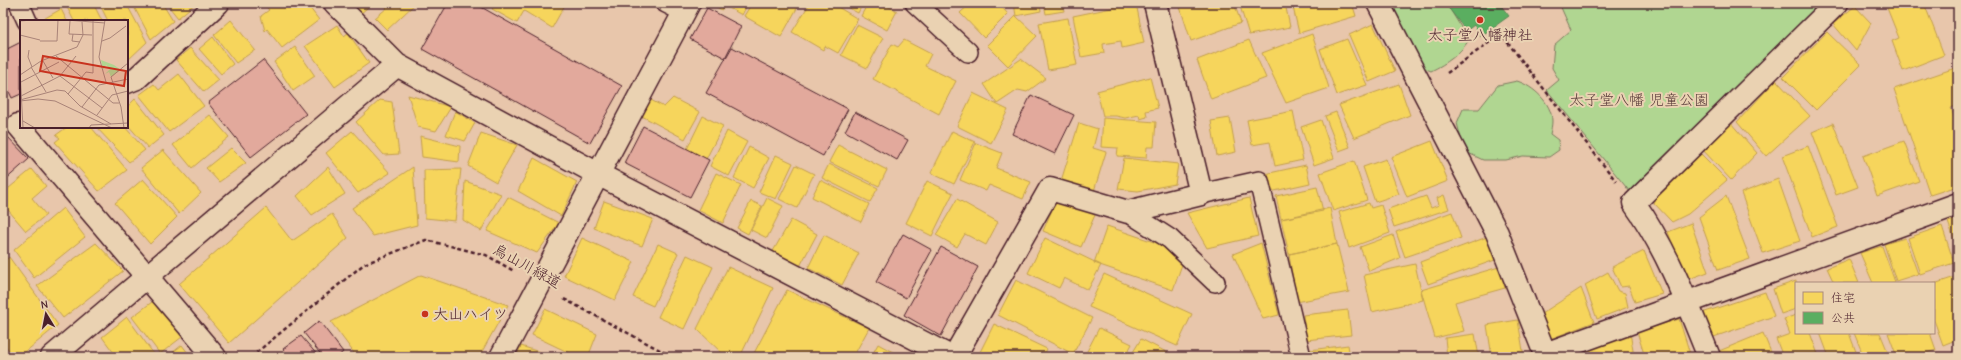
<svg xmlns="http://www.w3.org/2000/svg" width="1961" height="360" viewBox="0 0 1961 360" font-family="'Comic Neue','Klee One',sans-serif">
  <rect width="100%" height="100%" fill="#e8c6ab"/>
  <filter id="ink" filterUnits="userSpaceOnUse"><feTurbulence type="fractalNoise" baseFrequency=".025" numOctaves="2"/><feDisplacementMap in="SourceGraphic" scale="8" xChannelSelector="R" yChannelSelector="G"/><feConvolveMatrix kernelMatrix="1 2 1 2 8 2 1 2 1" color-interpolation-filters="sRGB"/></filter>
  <g filter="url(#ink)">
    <path fill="#b0d691" stroke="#7d7a5e" d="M1391,3H1443L1451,11L1469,40C1459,55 1447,63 1431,71L1419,66C1409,45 1402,22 1391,3Z
      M1559,3H1831L1635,198L1547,90L1559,80L1552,68L1554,45L1571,30Z
      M1517,81C1533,86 1552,103 1552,121C1552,125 1551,130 1550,134L1558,140L1559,150L1549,157L1523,156L1506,160H1483L1464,151L1457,123L1463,109H1479L1498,85Z"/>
    <path fill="#f6d55c" stroke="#c29e4d" d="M73,3H93L102,21H74L67,7Z
      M99,3H126L147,42L128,60L127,21H108Z
      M132,3H162L173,21L151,39Z
      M166,3H196L178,18Z
      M263,3H306L319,20L282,48L267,29L265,31L261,16L269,10Z
      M350,3H373L360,14Z
      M382,3H416L387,30L375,18L387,8Z
      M496,3H566L552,28L524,11L517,23L492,9Z
      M709,3H725L722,10Z
      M727,3H748L742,15L725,6Z
      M752,3H800L781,37L744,16Z
      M810,3H831L858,19L838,53L825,46L823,50L792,32Z
      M839,3H863L858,13Z
      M868,3H886L885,5L897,11L887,30L861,16Z
      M971,3H998L1008,14L984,38L960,13Z
      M1014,3H1039L1041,11L1016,16Z
      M1044,3H1073L1063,5L1064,11L1046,14Z
      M1136,3L1144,43L1122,48L1121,41L1103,44L1104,53L1081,57L1073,16Z
      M1190,3H1234L1241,23L1191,41L1180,7Z
      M1239,3H1285L1290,27L1249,35Z
      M1292,3H1352L1356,16L1299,33Z
      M1885,3H1924L1944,55L1903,71L1892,41L1899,38Z
      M1855,6L1871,23L1856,51L1833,24Z
      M61,9L67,21H40Z
      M1016,16L1037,36L1008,66L987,45Z
      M1068,18L1077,65L1048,70L1039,23Z
      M231,20L255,50L236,63L214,35Z
      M1373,24L1395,71L1369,82L1349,35Z
      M337,25L344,36L348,33L369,63L335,87L305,46Z
      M857,25L883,38L867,68L841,55Z
      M1827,32L1861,65L1816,110L1783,77Z
      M1312,34L1329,88L1286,103L1262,53Z
      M213,37L233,64L221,74L199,49Z
      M1347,39L1367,85L1337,95L1320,49Z
      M904,40L931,54L925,66L956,81L939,114L873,79L892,44L898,47Z
      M1249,40L1266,78L1211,99L1197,60Z
      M295,47L315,76L293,91L274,62Z
      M190,48L219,80L204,92L176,60Z
      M1021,59L1046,78L1027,92L1018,90L997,104L984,84Z
      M1958,67V105L1951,108L1958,129V186L1930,195L1894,89Z
      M179,74L204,106L169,132L139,95L154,84L159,90Z
      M1150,77L1158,108L1146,111L1147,117L1140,119L1139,115L1125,118L1116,116H1103L1097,91Z
      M1776,80L1810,116L1766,156L1737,122Z
      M1399,84L1410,115L1354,138L1339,105Z
      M973,93L1008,110L991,143L957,126Z
      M408,95L451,107L436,131L418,127Z
      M647,98L664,107L673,98L700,112L685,139L638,114Z
      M135,99L164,135L148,148L127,124V107Z
      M380,100L392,102L399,154L384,155L356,122Z
      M455,111L475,123L465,141L446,135Z
      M1293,111L1303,160L1275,166L1270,142L1252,145L1247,120Z
      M1336,112L1350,147L1339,151L1325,116Z
      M210,115L229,137L192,168L173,145Z
      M703,116L723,126L706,159L687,149Z
      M1103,118L1156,122L1154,147H1147L1146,158L1117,156L1118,148L1101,147Z
      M1230,118L1236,152L1217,156L1211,121Z
      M1321,120L1334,158L1314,165L1301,127Z
      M1730,122L1757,153L1731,180L1702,149Z
      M1079,123L1098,129L1093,148L1106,152L1094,191L1061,181Z
      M1833,123L1858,187L1836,195L1812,132Z
      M67,127H91L127,170L99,191L55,142L60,138L56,135Z
      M96,127H125L145,150L129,162Z
      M352,131L390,173L358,193L326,153Z
      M727,131L747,142L729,176L710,166Z
      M952,131L975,142L954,184L931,173Z
      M481,133L517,145L496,182L468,166Z
      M420,136L460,146L459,162L422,157Z
      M1432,141L1448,181L1407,197L1391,157Z
      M1904,141L1919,181L1877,196L1863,156Z
      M976,143L1002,153L996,168L1031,182L1023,199L989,185L986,191L960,180Z
      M838,145L887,170L879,186L829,162Z
      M1808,146L1838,227L1812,237L1782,156Z
      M749,147L769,158L753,188L734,178Z
      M231,148L246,163L219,182L206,168Z
      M163,150L201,193L179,214L141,168Z
      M1698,151L1727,180L1688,214L1672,222L1652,201Z
      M776,155L793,163L776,199L759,192Z
      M534,158L577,182L561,216L518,191Z
      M1124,158L1178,164L1175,184L1138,191L1118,189Z
      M1386,159L1399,194L1375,202L1363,167Z
      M1354,161L1367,200L1333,211L1320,173Z
      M829,164L878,188L870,202L822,178Z
      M796,165L814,174L797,208L779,199Z
      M1306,165L1310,183L1270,192L1265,174Z
      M328,167L345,194L312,215L297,196Z
      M413,167L417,225L373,236L352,208Z
      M32,169L46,186L32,198L46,215L26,231L3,204V193Z
      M461,169L455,221L425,218L424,170Z
      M716,173L741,185L723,223L698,210Z
      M143,179L177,217L150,244L115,203Z
      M1778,179L1800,241L1763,253L1741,193Z
      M820,180L869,204L861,222L812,197Z
      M465,181L501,194L481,231L463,220Z
      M927,181L953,193L932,236L906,223Z
      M1317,187L1323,211L1281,219L1276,196Z
      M1444,195L1449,209L1394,227L1388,209L1426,196L1431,208L1439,205L1437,198Z
      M1726,196L1750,259L1718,270L1699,217Z
      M508,197L559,223L537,253L487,231Z
      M767,198L783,206L767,238L751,230Z
      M1057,198L1095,215L1081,247L1043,231Z
      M1249,198L1258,236L1207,248L1187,213Z
      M957,199L998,222L986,245L965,234L957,247L936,235Z
      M604,201L653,219L642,246L594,228Z
      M751,201L762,206L748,234L737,228Z
      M1369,203L1371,208L1381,205L1390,233L1349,248L1339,212Z
      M63,208L85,237L34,278L14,250Z
      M266,208L292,241L332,214L348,238L229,343L179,284Z
      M1330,208L1337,244L1289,254L1281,219Z
      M1452,212L1461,238L1405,257L1396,232Z
      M1958,219V250L1948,222Z
      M791,220L817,234L799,268L772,253Z
      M1691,223L1708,272L1686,280L1668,232Z
      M1107,226L1186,253L1173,290L1094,263Z
      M1942,226L1954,263L1920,274L1908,238Z
      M824,235L859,253L842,285L808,268Z
      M1393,235L1400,258L1369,271L1360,247Z
      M1487,237L1495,260L1428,284L1420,262Z
      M582,238L634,262L615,300L564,276Z
      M1045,238L1101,265L1088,290L1064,278L1059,288L1028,273Z
      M1905,238L1918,274L1896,281L1884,244Z
      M96,243L123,271L63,318L37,286Z
      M1261,243L1279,315L1263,319L1233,254Z
      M658,244L678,253L653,306L633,297Z
      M1337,244L1349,292L1296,302L1289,254Z
      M1882,246L1895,282L1892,283H1873L1860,253Z
      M1644,251L1662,294L1635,302L1629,286L1621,287L1612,267Z
      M687,255L713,267L684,329L658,317Z
      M9,257L58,325L19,357H14L3,342V262Z
      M1849,259L1859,283H1834L1827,268Z
      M1415,264L1423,300L1372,312L1364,275Z
      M728,267L773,288L740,357H726L697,329Z
      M1499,267L1505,288L1455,302L1464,331L1435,338L1421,290Z
      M1608,272L1618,291L1625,293L1628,307L1597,319L1585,285Z
      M1104,274L1192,314L1177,346L1089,307Z
      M421,275L508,305L479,357H357L331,322Z
      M1958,276V339L1943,345L1934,320V284Z
      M1016,280L1092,318L1073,354L998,315Z
      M1796,281V309L1781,314L1773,289Z
      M1581,288L1594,322L1550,339L1541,314Z
      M787,290L869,328L853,357H752Z
      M1765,292L1774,316L1708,339L1699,314Z
      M156,299L182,337L160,354L132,317Z
      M545,309L597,334L588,357H578L532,335Z
      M1348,310L1351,335L1306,340L1303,315Z
      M1796,315V333H1810L1819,357H1783L1776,339L1790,334L1784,319Z
      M127,317L156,357H117L102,337Z
      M1679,319L1691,357H1645L1637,332Z
      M1518,320L1524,357H1492L1487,325Z
      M994,324L1047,349L1043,357H990L980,352Z
      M1099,328L1132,344L1125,357H1084Z
      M1630,332L1634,357H1579L1578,355Z
      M1763,333L1773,357H1721L1719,351Z
      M1820,333H1849L1858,357H1829Z
      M1854,333H1880L1890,357H1864Z
      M1888,333H1930L1936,350L1914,357H1897Z
      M1475,334L1479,357H1447L1445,338Z
      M1141,339L1176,357H1130Z
      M878,344L902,357H871Z
      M182,345L191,357H167Z
      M1348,345L1350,357H1311L1310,350Z
      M521,346L552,356L551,357H516Z"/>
    <path fill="#5aae61" stroke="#558351" d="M1445,3H1499L1509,16L1481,36L1474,25L1466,31Z"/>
    <path fill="#e2a99c" stroke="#4a1f2b" d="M448,3H474L622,86L590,143L422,49Z
      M707,8L741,26L725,58L690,39Z
      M21,42V94L12,98L3,79V51Z
      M732,47L848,109L823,156L706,93Z
      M263,60L306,114L251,157L208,103Z
      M1031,95L1074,115L1055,154L1012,134Z
      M855,112L908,140L897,160L845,131Z
      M643,126L709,160L690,197L624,163Z
      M6,135L29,159L3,182V136Z
      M903,234L932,250L906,298L876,282Z
      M941,247L978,267L941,336L904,315Z
      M319,321L343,352L337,357H323L304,333Z
      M301,336L319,357H290L283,349Z"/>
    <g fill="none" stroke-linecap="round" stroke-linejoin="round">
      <defs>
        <path id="lane" d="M19,3L27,21
          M666,3L684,12
          M915,3L968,52
          M1201,194L1259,181L1301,357
          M1128,212L1170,239L1215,282"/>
        <path id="street" d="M335,3L397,65L598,174L951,357
          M1378,3L1497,233L1545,354
          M127,82L137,78L218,3
          M18,125L215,357
          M52,357L397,65
          M501,357L689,3
          M954,357L1050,189L1128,212L1201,194L1155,3
          M1543,357L1545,354L1958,204
          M1709,357C1688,305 1667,249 1634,203L1837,3"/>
      </defs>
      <use href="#lane" stroke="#4a1f2b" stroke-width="22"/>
      <use href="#street" stroke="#4a1f2b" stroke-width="25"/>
      <path stroke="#4a1f2b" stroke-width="2.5" stroke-dasharray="4 3" stroke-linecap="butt" d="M1447,73L1501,34L1616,181
        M564,299L673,357
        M251,357L364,264L426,240L486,255L514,271"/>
      <use href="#lane" stroke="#ead2b2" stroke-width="19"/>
      <use href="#street" stroke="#ead2b2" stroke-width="22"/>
    </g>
  </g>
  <g fill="#c8321e" stroke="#ead2b2" stroke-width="1.5">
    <circle cx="1480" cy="20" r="4"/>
    <circle cx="425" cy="314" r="4"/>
  </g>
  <g text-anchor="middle" stroke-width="4" stroke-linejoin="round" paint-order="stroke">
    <g font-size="15" fill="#4a1f2b" stroke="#ead2b2">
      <text x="1480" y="40">太子堂八幡神社</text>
      <text x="433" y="319" text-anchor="start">大山ハイツ</text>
    </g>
    <g font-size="15" fill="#593a3a" stroke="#ead2b2">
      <text x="1639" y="105">太子堂八幡 児童公園</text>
    </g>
    <g font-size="15" fill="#4a1f2b" stroke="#ead2b2">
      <text transform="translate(527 266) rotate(29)" y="5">烏山川緑道</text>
    </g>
  </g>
  <g transform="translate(20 20)">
    <rect width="108" height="108" fill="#e8c6ab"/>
    <path d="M81,40L94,45L101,50L91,57L89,52L85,54L90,49L86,45L83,50Z" fill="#b0d691"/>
    <path fill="none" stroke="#a98378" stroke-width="1" d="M46,0L85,3M85,0L79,37L86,62M0,1L13,0M50,1L49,14L72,15M53,14L52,21L60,22M0,15L20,20M20,21H37L38,0M82,21L90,18L106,6M9,30L8,37L12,47M36,36L93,83H99M23,41L33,58M11,47L26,72M0,50L3,108M0,55L21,41L57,27L63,15L62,2M40,56L82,88M1,62L39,42M48,74L66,52L73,53V0M1,76L40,56L56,36M0,80L37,70L45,71L60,86L91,104M0,81L18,79L35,81L92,108M62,87L79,65L108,59M77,95L92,75L108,71M3,101L15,108M69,108L71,105L108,103M104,108L101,87L91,57L108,43"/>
    <path fill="#c8321e" fill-opacity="0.15" stroke="#c8321e" stroke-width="2" d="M23,36L106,51L104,66L20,51Z"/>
    <rect width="108" height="108" fill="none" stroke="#4a1f2b" stroke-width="2"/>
  </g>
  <rect width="1961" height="360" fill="none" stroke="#ead2b2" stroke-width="16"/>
  <rect x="8" y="8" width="1945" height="344" fill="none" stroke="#4a1f2b" stroke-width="1.5" filter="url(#ink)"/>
  <rect x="1795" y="282" width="140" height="52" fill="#ead2b2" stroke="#aa8a7c"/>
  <rect x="1803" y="292" width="20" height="12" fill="#f6d55c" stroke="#aa8a7c"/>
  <text x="1831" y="302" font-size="12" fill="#4a1f2b">住宅</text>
  <rect x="1803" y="312" width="20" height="12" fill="#5aae61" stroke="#aa8a7c"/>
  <text x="1831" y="322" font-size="12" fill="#4a1f2b">公共</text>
  <g transform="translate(46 314) rotate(350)" stroke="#ead2b2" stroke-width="3" paint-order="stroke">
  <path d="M0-3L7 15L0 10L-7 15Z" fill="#4a1f2b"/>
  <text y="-6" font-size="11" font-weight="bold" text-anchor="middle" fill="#4a1f2b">N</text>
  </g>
</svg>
